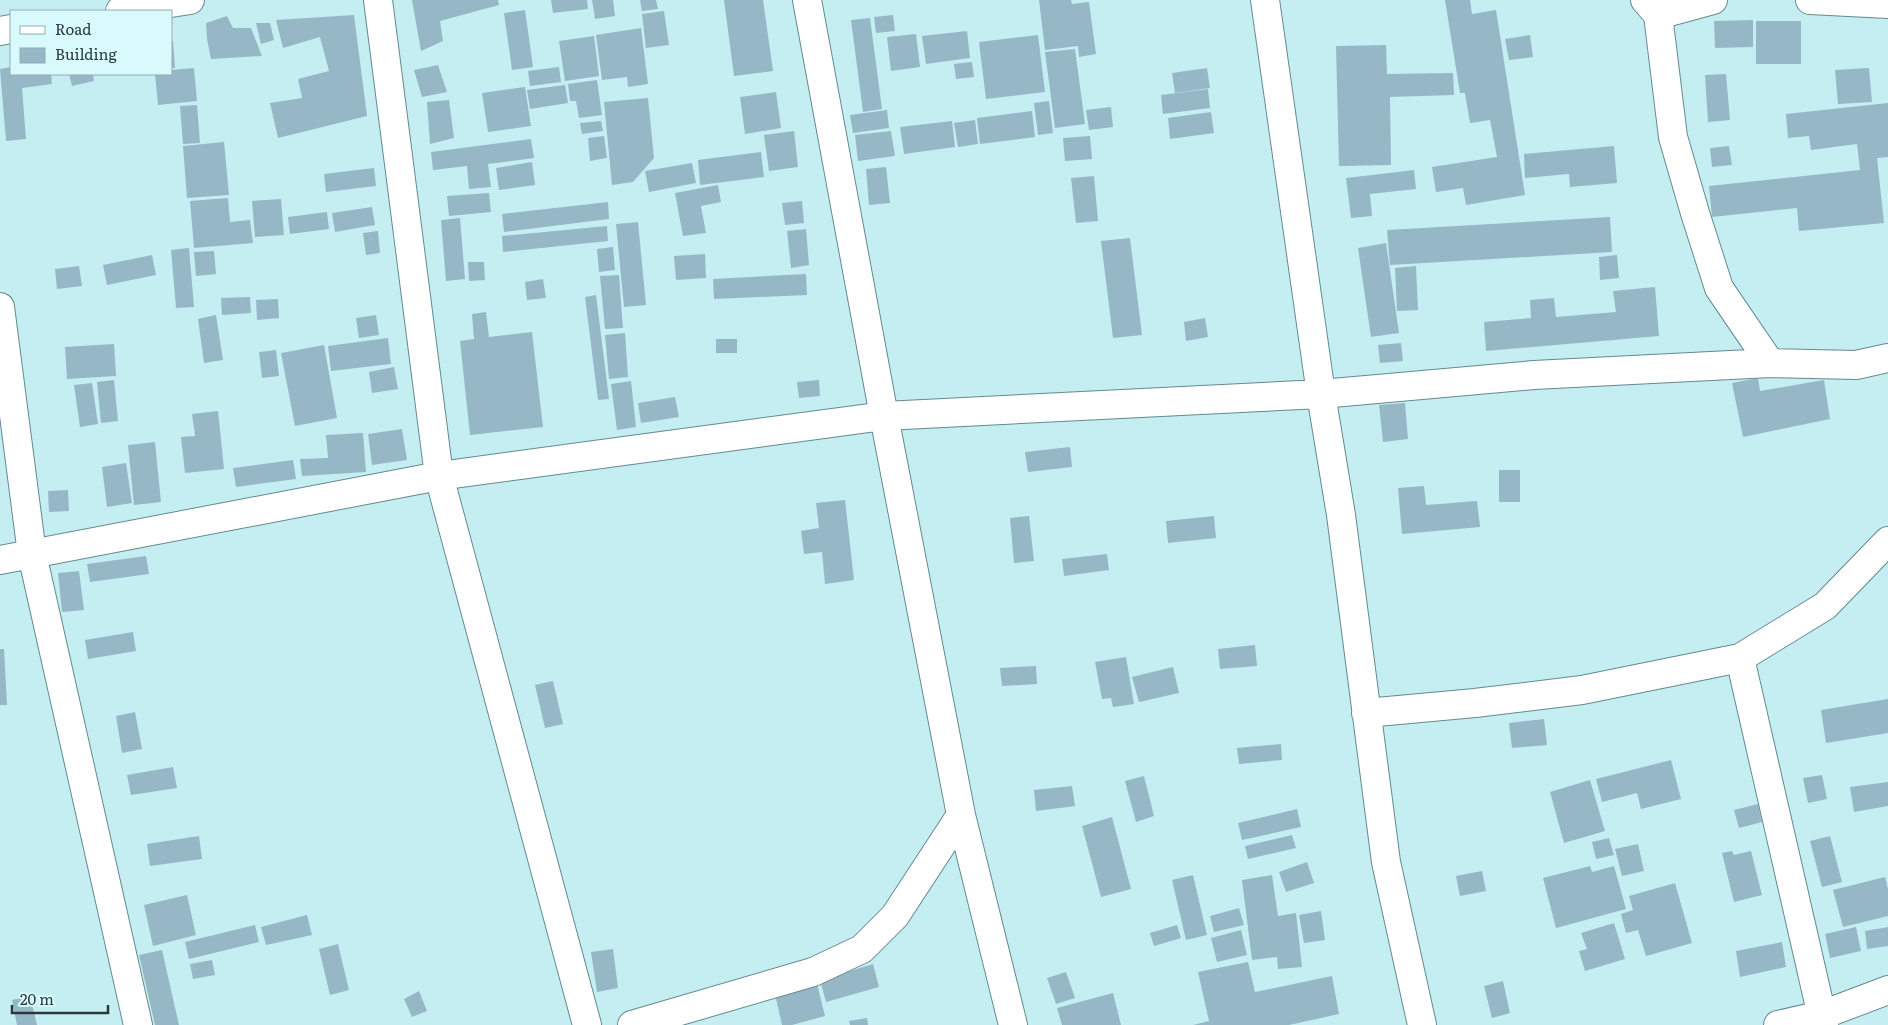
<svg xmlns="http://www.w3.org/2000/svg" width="1888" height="1025" viewBox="0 0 1888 1025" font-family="Literata,serif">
  <rect width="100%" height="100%" fill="#c5eef2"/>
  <path fill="#96b8c6" d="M412,0H498L499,5L440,21L443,41L421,51Z
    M551,0H587L588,9L553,13Z
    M592,0H613L615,16L595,19Z
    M640,0H656L658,9L642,11Z
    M724,0H763L773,71L734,76Z
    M1039,0H1071L1072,4L1089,2L1096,54L1079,57L1078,46L1045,50Z
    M1445,0H1470L1472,14L1496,10L1525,195L1466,205L1463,188L1436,192L1432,167L1497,157L1490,120L1470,123L1465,93H1460Z
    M525,10L533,67L512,70L504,13Z
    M664,11L669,45L646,48L642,14Z
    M354,15L367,116L278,138L270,103L302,98L298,79L329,71L320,37L283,48L276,20Z
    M893,15L895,31L876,33L874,17Z
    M227,16L233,28H251L262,56L211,59L207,39L206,23Z
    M870,18L882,109L863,112L851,20Z
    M1753,20V47L1715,48L1714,21Z
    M1756,21H1801V64H1756Z
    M256,23H270L274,40L261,44Z
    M641,28L648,84L628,87L627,77L602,80L596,35Z
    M967,31L970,58L926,64L922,36Z
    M916,34L920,67L891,71L887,37Z
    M1038,35L1045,92L986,99L979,42Z
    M1530,35L1533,57L1509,60L1505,39Z
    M594,36L599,76L565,81L559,41Z
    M171,41H173L175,68H171Z
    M1386,45L1387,74L1453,73L1454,95L1390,97L1391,165L1339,166L1336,46Z
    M1075,49L1085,124L1055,128L1045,52Z
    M972,62L974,77L956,79L954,64Z
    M438,65L447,92L422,97L414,70Z
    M11,67V74H51L52,84L22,88L26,139L6,141L0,69Z
    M559,67L561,82L530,86L528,71Z
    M194,68L197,101L158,105L155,74H171V70Z
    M1207,68L1210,88L1175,93L1172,73Z
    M1869,68L1872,102L1838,104L1835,70Z
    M69,74H93L94,81L72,86Z
    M1726,74L1730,120L1708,122L1705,75Z
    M597,80L602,115L579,118L576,101H570L568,84Z
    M565,85L568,103L530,109L527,90Z
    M525,87L531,126L488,132L482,93Z
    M1208,89L1210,108L1163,114L1161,95Z
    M776,92L781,128L745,134L740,97Z
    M648,98L654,158L633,182L612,185L604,102Z
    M449,100L454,138L430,144L427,102Z
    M1049,101L1053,133L1038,135L1034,103Z
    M1888,103V157L1877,158L1884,223L1799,231L1797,208L1712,217L1709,186L1860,170L1857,144L1811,150L1809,136L1788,138L1786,114Z
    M197,105L200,143L183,144L180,106Z
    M1111,107L1113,127L1089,130L1086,110Z
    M887,110L889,128L853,133L850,115Z
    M1032,111L1035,137L980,144L977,118Z
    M1211,112L1214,133L1170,139L1168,118Z
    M975,120L978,144L958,147L954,123Z
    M601,121L603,131L582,134L580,123Z
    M952,121L955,147L904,154L900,127Z
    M794,131L798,167L769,171L764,135Z
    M891,131L895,156L858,161L855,135Z
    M604,136L607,158L590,161L588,138Z
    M1090,136L1092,159L1065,161L1063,138Z
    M531,139L534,158L488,164L491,187L469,189L467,166L433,170L431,152Z
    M224,142L229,195L187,198L183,146Z
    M1614,146L1617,183L1570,187L1569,174L1525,178L1524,154Z
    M1729,146L1732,165L1712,167L1710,148Z
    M761,152L764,177L700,185L698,160Z
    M532,162L535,185L499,190L496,168Z
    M692,163L696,183L649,192L645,171Z
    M886,167L890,203L869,205L866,169Z
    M374,168L376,186L326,192L324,174Z
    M1414,170L1416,189L1370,194L1372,216L1351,218L1346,178Z
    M1094,176L1098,221L1076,223L1071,178Z
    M718,185L721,202L701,206L706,233L683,236L675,193Z
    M489,193L491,212L449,216L447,196Z
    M228,198L230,222L250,220L253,243L194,248L190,201Z
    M281,199L284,235L255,237L252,201Z
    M802,201L804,223L785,225L782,203Z
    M608,202L609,219L504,232L502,214Z
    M372,207L375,225L335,232L332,213Z
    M327,212L329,229L290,234L288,217Z
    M1610,217L1612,252L1390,265L1387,230Z
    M460,218L465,279L446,281L441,220Z
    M638,222L646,305L624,307L616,224Z
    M607,226L608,241L503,252L502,236Z
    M806,229L809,265L791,268L787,231Z
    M378,231L380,253L366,255L363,233Z
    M1130,238L1142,335L1113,338L1101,241Z
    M1386,243L1399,333L1371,337L1358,248Z
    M613,247L615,270L599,272L597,249Z
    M189,248L194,307L176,308L171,250Z
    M214,251L216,274L196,276L194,252Z
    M705,254L706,278L676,280L674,256Z
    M152,255L156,275L107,285L103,265Z
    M1617,255L1619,278L1600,280L1599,257Z
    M468,262H484L485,280L469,281Z
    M79,266L82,286L57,289L55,269Z
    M1416,266L1418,310L1397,311L1395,268Z
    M806,274L807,295L714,299L713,279Z
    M619,275L623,328L605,329L600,276Z
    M543,279L546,298L527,300L525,282Z
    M1655,287L1659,336L1486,351L1484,322L1531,318L1530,300L1554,298L1556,317L1616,312L1613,291Z
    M596,295L609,399L598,400L585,297Z
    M250,297L251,313L222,315L221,298Z
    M278,299L279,318L257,320L256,300Z
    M486,312L489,337L532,332L543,427L470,435L460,341L474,339L472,314Z
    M216,315L223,360L204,363L198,319Z
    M376,315L379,335L359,338L356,318Z
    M1205,318L1208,337L1186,341L1184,322Z
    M625,333L628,377L609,379L605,335Z
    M388,338L391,364L331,371L328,346Z
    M716,339H737V353H716Z
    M1401,343L1403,361L1380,363L1378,345Z
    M114,344L116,376L67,379L65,347Z
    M324,345L337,418L295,426L281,353Z
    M276,350L279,376L262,378L259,352Z
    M394,367L398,389L372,393L369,372Z
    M1758,378L1760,391L1824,380L1830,419L1743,437L1732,383Z
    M114,380L118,421L101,423L97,382Z
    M819,380L820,396L799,398L797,382Z
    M631,381L636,427L617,430L611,384Z
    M92,383L98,424L80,427L74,385Z
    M675,397L679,417L641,423L638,403Z
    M1405,403L1408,439L1383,442L1379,405Z
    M218,411L224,469L185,473L181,437L195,436L192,414Z
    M402,429L407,460L372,465L368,434Z
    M363,433L366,472L302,476L300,459L328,458L326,435Z
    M155,442L161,502L134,505L128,445Z
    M1070,447L1072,467L1028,472L1025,452Z
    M293,460L296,479L236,487L233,468Z
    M126,463L132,503L107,507L102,467Z
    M1499,470H1520V502H1499Z
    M1424,486L1426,505L1477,501L1480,527L1402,534L1398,488Z
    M68,490L69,511L49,512L48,491Z
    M845,500L854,580L825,584L822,552L804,554L801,531L819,528L816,503Z
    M1029,516L1034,561L1014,563L1010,518Z
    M1214,516L1216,538L1168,543L1166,521Z
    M1107,554L1109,570L1064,576L1062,559Z
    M146,556L149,574L90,582L87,564Z
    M79,571L84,610L62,612L58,573Z
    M133,632L136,651L88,659L85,640Z
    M1255,645L1257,666L1220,669L1218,649Z
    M0,649H4L7,705H0Z
    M1126,657L1134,704L1113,707L1111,698L1102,699L1095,662Z
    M1036,666L1037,684L1002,686L1000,668Z
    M1173,667L1179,693L1139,702L1132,677Z
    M553,681L563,724L545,728L535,685Z
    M1888,699V733L1826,743L1821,710Z
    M135,712L142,749L122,753L116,716Z
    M1544,719L1547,745L1512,748L1509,723Z
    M1281,744L1282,760L1239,764L1237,748Z
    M1671,760L1681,799L1641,809L1637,793L1602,802L1596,779Z
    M173,767L177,788L131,795L127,775Z
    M1822,775L1827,799L1808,803L1803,778Z
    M1144,776L1154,816L1136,822L1125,781Z
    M1590,780L1605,831L1564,843L1550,792Z
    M1888,782V806L1854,812L1850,787Z
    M1072,786L1075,806L1036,811L1034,790Z
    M1758,804L1762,822L1739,828L1734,810Z
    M1297,809L1301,827L1242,840L1238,823Z
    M1112,817L1131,889L1101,897L1082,826Z
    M1292,835L1296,848L1248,859L1245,846Z
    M199,836L202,859L150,866L147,844Z
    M1830,836L1842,882L1822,887L1810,841Z
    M1609,838L1614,855L1596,859L1592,842Z
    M1638,844L1644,871L1622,876L1615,849Z
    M1732,851L1734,855L1751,851L1762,895L1734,902L1722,853Z
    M1307,862L1314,883L1286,892L1279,872Z
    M1590,866L1592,872L1614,866L1626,909L1556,928L1543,878Z
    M1482,871L1486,891L1460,896L1456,876Z
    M1193,875L1207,935L1186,940L1172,880Z
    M1272,875L1278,916L1296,913L1302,967L1278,969L1277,957L1252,960L1242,880Z
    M1885,877L1888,889V916L1843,927L1833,890Z
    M1675,883L1692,943L1646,956L1638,930L1626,933L1621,914L1633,910L1629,896Z
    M187,895L196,935L153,946L144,905Z
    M1239,908L1244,925L1214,932L1210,916Z
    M1321,911L1325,940L1304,943L1299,915Z
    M307,915L312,935L266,945L261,927Z
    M1614,923L1625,959L1585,971L1579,951L1587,949L1581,933Z
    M255,925L259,942L189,959L185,942Z
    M1177,925L1181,938L1154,946L1150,933Z
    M1856,927L1861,951L1830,958L1825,934Z
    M1888,927V946L1867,949L1865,931Z
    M1241,930L1247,955L1217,962L1211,938Z
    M1782,942L1786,967L1740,977L1736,951Z
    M338,944L349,990L330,995L319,949Z
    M613,949L618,988L597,992L591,952Z
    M162,950L179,1025H155L139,955Z
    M212,960L215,975L193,979L190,964Z
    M1248,962L1255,992L1332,976L1339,1014L1289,1025H1193L1209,1021L1198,972Z
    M873,964L879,987L826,1002L820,980Z
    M1066,972L1075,998L1056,1004L1047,978Z
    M1503,981L1510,1013L1492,1018L1484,986Z
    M817,984L825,1016L792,1025H782L775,994Z
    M419,991L427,1011L412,1017L404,999Z
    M1113,993L1121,1025H1062L1057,1008Z
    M30,996L37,1025H17L12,1000Z
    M867,1018L868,1025H850L849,1021Z"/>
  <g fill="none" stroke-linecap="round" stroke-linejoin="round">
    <defs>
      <path id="street" d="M378,0L439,476L587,1025
        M807,0L884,416L961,815L1013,1025
        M1265,0L1321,394L1341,515L1386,862L1422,1025
        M1645,0L1658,15L1673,137L1695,213L1719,288L1770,363
        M1810,0L1888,4
        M120,11L190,0
        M1658,15L1713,0
        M0,31L11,29
        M0,307L32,554L138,1025
        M0,560L439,476L884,416L1321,394L1534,375L1770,363L1856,365L1888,358
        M1740,658L1824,1025
        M1366,713L1475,703L1582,690L1740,658L1825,606L1888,541
        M632,1025L813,972L862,949L895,916L961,815
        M1778,1025L1822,1015L1888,990"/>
    </defs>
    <use href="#street" stroke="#648a8d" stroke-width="30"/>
    <use href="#street" stroke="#fff" stroke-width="28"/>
  </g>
  <rect x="10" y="10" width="162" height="65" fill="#d9fafd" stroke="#93adaf"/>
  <rect x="20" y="26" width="25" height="8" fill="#ffffff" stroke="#93adaf"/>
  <text x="55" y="35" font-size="15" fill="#29393b">Road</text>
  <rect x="20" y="48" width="25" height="15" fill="#96b8c6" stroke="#93adaf"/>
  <text x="55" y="60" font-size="15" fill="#29393b">Building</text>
  <path d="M12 1005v8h96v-8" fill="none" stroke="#29393b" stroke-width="2.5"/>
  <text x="20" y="1005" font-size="15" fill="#29393b" stroke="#d9fafd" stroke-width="4" paint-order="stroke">20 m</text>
</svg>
